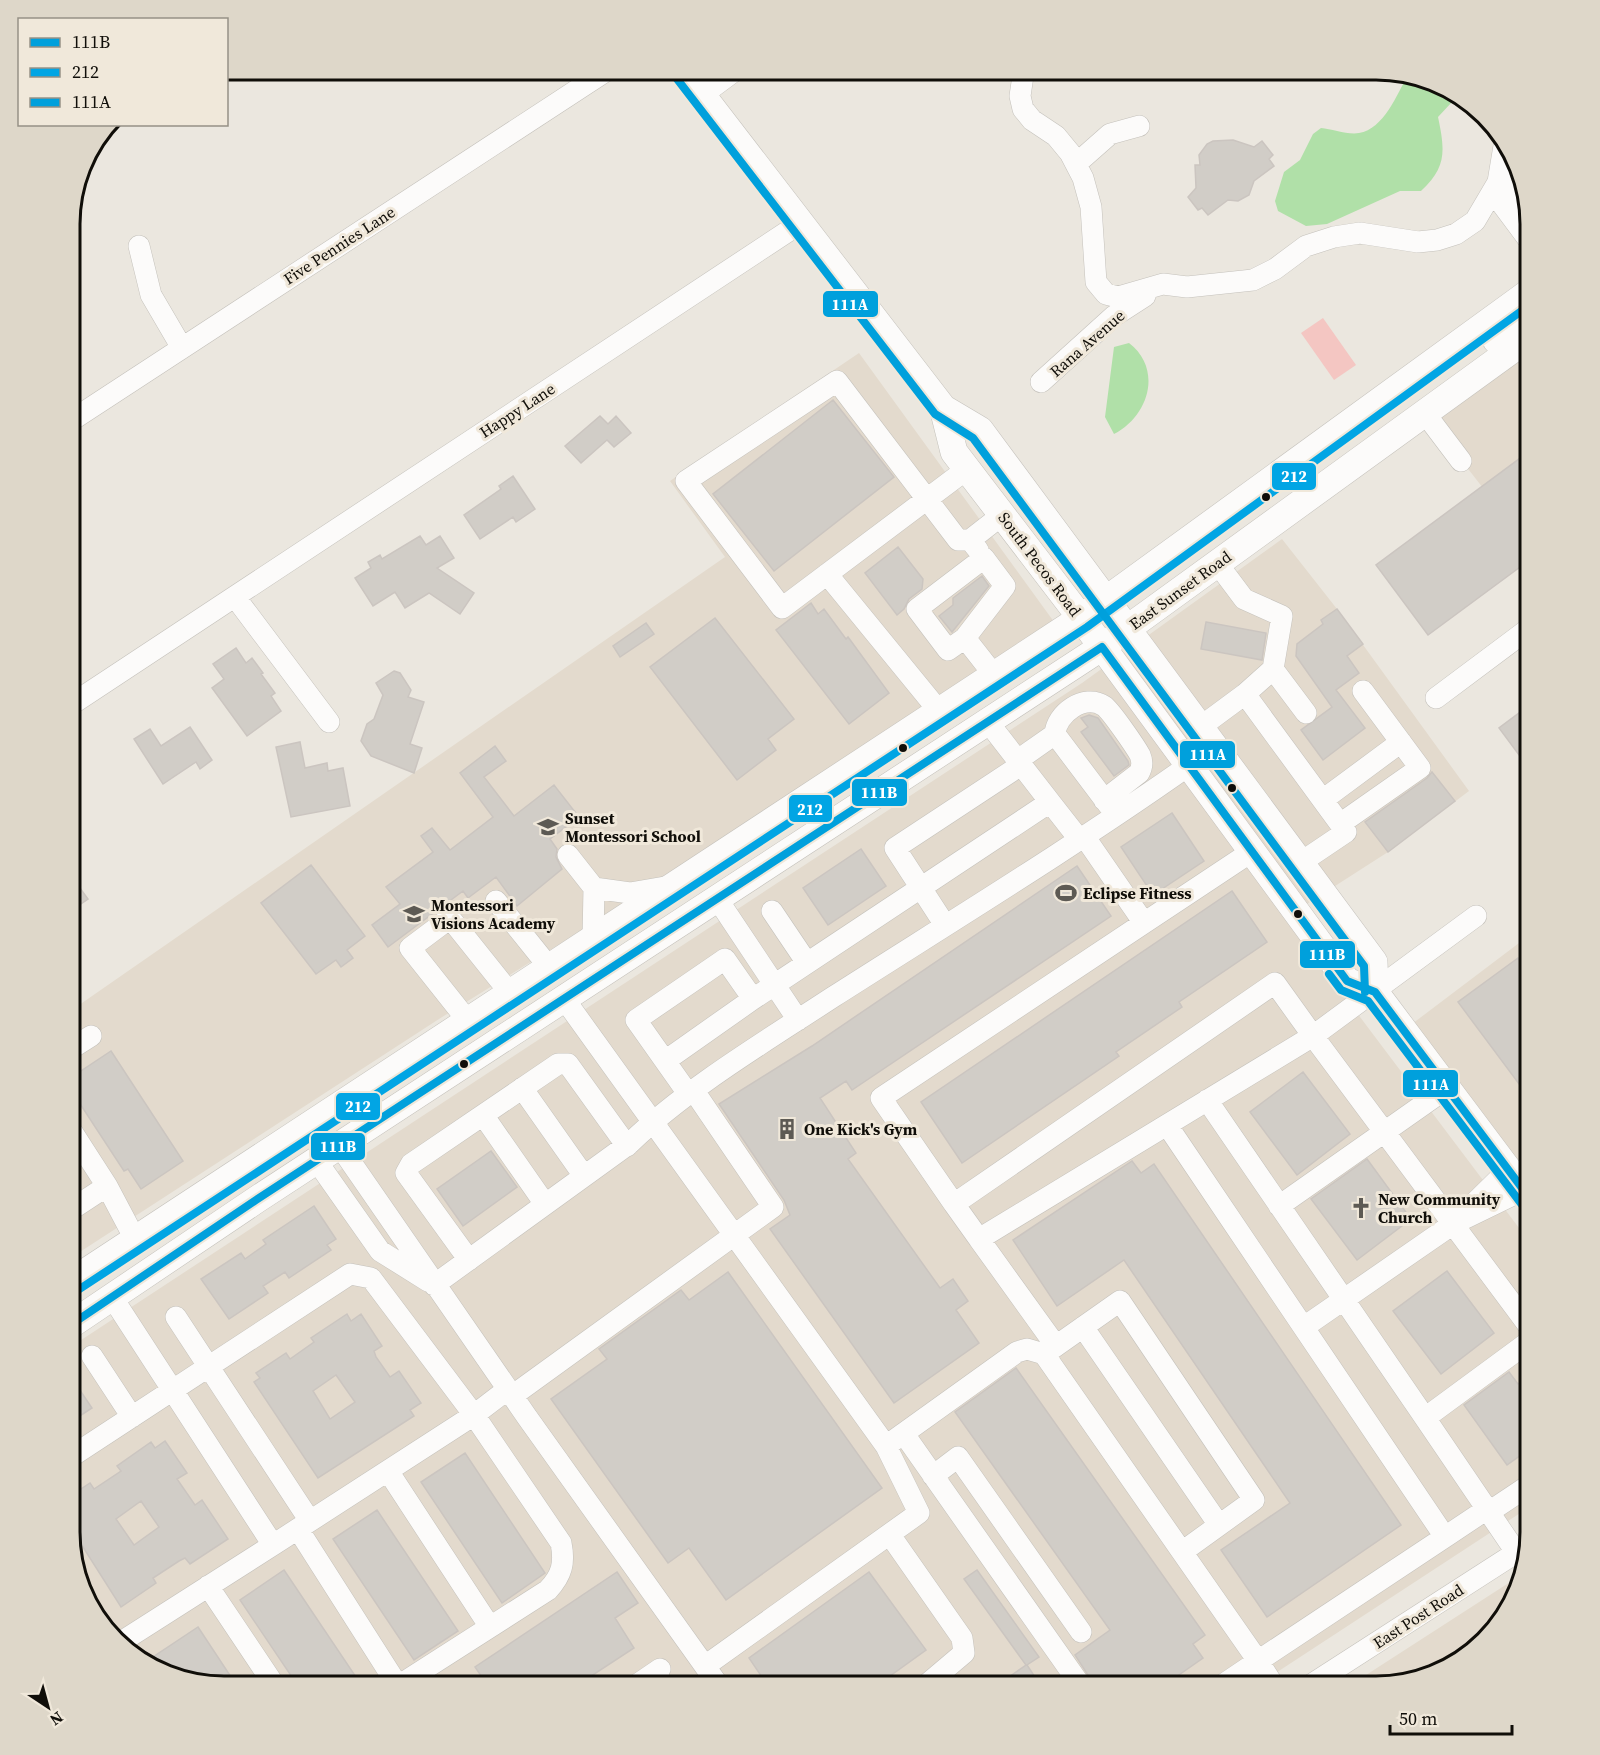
<svg xmlns="http://www.w3.org/2000/svg" width="1600" height="1755" viewBox="0 0 1600 1755" font-family="'Source Serif 4',serif">
  <rect width="100%" height="100%" fill="#ebe7df"/>
  <path fill="#e3dacd" d="M1531,336V550L1424,412Z
    M859,353L1057,626L648,889L439,1019L69,1259V1012L725,557L670,481Z
    M1282,539L1337,609L1469,791L1388,852L1307,904L1235,851L1531,1244V1506L1256,1686H223L156,1670L101,1626L77,1581L69,1532V1348L1082,683Z
    M1531,934V1200L1404,1030Z
    M1521,1575L1515,1600L1471,1654L1426,1678L1377,1686H1349Z"/>
  <path fill="#f4c6c2" d="M1323,318L1356,365L1334,380L1301,333Z"/>
  <path fill="#b0e0a8" d="M1408,75L1445,85L1455,93L1452,102L1438,117C1445,150 1447,167 1421,191H1400L1327,224L1306,226L1278,211L1275,201L1284,172L1300,160L1313,134L1321,128C1332,129 1348,135 1359,133C1384,129 1397,94 1408,75Z
    M1129,343C1163,369 1149,416 1114,434L1105,417L1114,347Z"/>
  <path fill="#d1cdc7" stroke="#cbc5c0" stroke-width="1.5" fill-rule="evenodd" d="M1233,140L1254,147L1262,141L1273,155L1269,159L1274,166L1254,181L1249,195L1238,201L1228,200L1208,215L1202,208L1198,210L1188,197L1196,188L1195,165H1200L1199,155L1207,144L1213,141Z
    M833,400L894,477L774,571L713,494Z
    M600,416L608,424L616,416L631,433L614,447L607,440L581,463L565,446Z
    M1531,450V559L1428,635L1376,565Z
    M513,476L535,509L516,522L513,517L480,539L464,515L501,489L499,486Z
    M420,536L426,545L440,536L454,558L437,568L474,593L460,614L429,593L405,608L395,592L373,606L355,578L371,568L368,562L380,555L382,559Z
    M898,547L923,579L922,589L909,599L904,609L897,615L865,573Z
    M982,576L989,586L952,632L939,616L953,605V598Z
    M811,603L818,614L824,609L846,639L848,637L889,693L849,724L776,630Z
    M1337,609L1363,644L1347,656L1359,673L1336,690L1365,728L1323,760L1301,730L1332,707L1296,656L1297,644L1323,624L1321,620Z
    M715,618L794,719L768,739L776,750L737,780L650,667Z
    M1206,622L1266,633L1262,660L1201,649Z
    M646,623L654,634L620,657L613,646Z
    M236,648L246,663L252,658L263,673L261,674L275,693L271,696L281,711L247,736L212,688L224,679L213,664Z
    M394,671L400,673L411,690L408,697L424,702L410,744L422,748L414,773L371,756L361,741L367,724L374,719L383,695L376,683Z
    M1531,704V771L1499,728Z
    M1089,715L1098,718L1128,761L1129,765L1114,776L1081,732L1088,727L1081,718Z
    M190,727L212,760L200,769L196,762L163,784L134,739L150,729L161,746Z
    M300,742L305,768L327,763L328,771L343,768L350,806L291,817L276,747Z
    M495,746L506,761L484,777L514,816L554,785L579,817L550,839L557,849L556,857L562,869L517,906L496,877L468,898L463,891L388,947L372,925L400,904L386,887L433,852L421,836L432,828L450,850L493,817L460,773Z
    M1432,772L1455,801L1388,852L1365,822L1427,778Z
    M1172,813L1204,861L1153,895L1121,847Z
    M861,849L886,886L828,925L803,888Z
    M311,865L365,936L347,950L353,958L341,967L336,960L316,974L261,903Z
    M1077,866L1111,916L852,1090L846,1081L820,1098L856,1153L848,1159L940,1288L953,1279L968,1301L956,1310L979,1343L894,1403L770,1229L790,1215L784,1200L719,1104L812,1046Z
    M69,873L88,899L69,912Z
    M1232,891L1267,942L1179,1002L1182,1007L1116,1052L1119,1056L962,1163L921,1102Z
    M1518,958L1531,976V1100L1458,1002Z
    M111,1051L183,1161L141,1189L128,1169L124,1171L69,1087V1079Z
    M1303,1072L1350,1134L1297,1175L1250,1112Z
    M491,1151L517,1187L463,1226L437,1189Z
    M1367,1159L1411,1219L1357,1260L1311,1199Z
    M1132,1161L1141,1173L1154,1164L1401,1525L1267,1617L1221,1550L1290,1503L1124,1260L1057,1306L1013,1240Z
    M314,1206L336,1239L327,1245L331,1250L289,1278L285,1272L263,1286L268,1293L229,1319L201,1279L241,1253L245,1259L266,1244L263,1240Z
    M1447,1271L1494,1333L1441,1374L1393,1311Z
    M728,1272L882,1488L726,1600L689,1548L668,1563L551,1399L607,1359L599,1349L681,1290L689,1300Z
    M347,1314L351,1321L361,1314L382,1346L374,1351L376,1357L390,1377L399,1371L421,1403L410,1410L414,1416L318,1478L254,1382L260,1378L256,1373L286,1353L290,1359L314,1342L311,1338ZM336,1375L355,1402L330,1419L313,1391Z
    M1016,1368L1205,1635L1193,1644L1203,1658L1163,1686H1095L1075,1655L1110,1630L955,1412Z
    M1509,1372L1518,1384L1531,1374V1448L1507,1465L1464,1405Z
    M69,1374L92,1408L69,1423Z
    M165,1441L187,1473L177,1479L195,1505L202,1500L228,1539L190,1564L185,1558L179,1561L153,1578L156,1583L121,1607L69,1525V1497L90,1483L94,1489L121,1471L117,1466L151,1442L155,1448ZM141,1501L159,1527L134,1545L116,1519Z
    M465,1453L545,1573L502,1603L421,1482Z
    M377,1510L458,1631L414,1660L333,1539Z
    M284,1570L362,1686H298L240,1600Z
    M977,1570L1039,1657L1027,1665L1037,1680L1029,1686H996L1026,1665L964,1579Z
    M617,1572L638,1603L615,1618L634,1648L576,1686H488L475,1667Z
    M869,1572L926,1650L876,1686H768L749,1658Z
    M198,1627L237,1686H223L164,1672L153,1657Z"/>
  <g fill="none" stroke-linecap="round" stroke-linejoin="round">
    <defs>
      <path id="minor" d="M1024,69L1020,96L1023,109L1032,120L1056,136L1070,153L1083,178L1091,207L1096,282L1106,294L1118,297L1163,284L1187,287L1253,280L1275,269L1306,246L1334,237L1360,233L1418,242L1437,240L1456,234L1475,221L1498,182L1505,140
        M702,95L737,69
        M1076,164L1110,134L1139,126
        M1500,173L1529,214
        M1493,192L1531,243
        M139,246L151,295L182,348
        M1041,382L1114,316L1145,296
        M1424,412L1461,461
        M69,422L609,69
        M967,469L782,608L686,481L837,381L958,540H970
        M978,550L970,540L1002,515
        M1217,563L1244,599L1282,616L1273,669L1245,694L1346,832L1300,863
        M827,574L939,711
        M235,597L329,722
        M965,638L1005,586L984,558L917,609L948,650L965,638L994,675
        M1273,669L1306,713
        M1436,698L1531,627
        M69,706L799,224
        M1199,728L1245,694
        M1055,734C1056,714 1084,693 1104,706C1111,711 1135,746 1140,755C1143,762 1142,768 1139,773L1104,800
        M1018,760L1055,734L1113,811
        M1324,799L1401,742
        M1050,802L1079,839
        M1340,824L1420,768L1363,691
        M1084,836L1144,923L1251,852
        M568,855L594,888
        M718,900L798,1020
        M496,901L549,967
        M772,911L807,963
        M1144,923L881,1098L954,1204L1275,983L1313,1036L1476,916
        M945,925L895,848L1021,765
        M593,939L594,888L630,893L665,887
        M753,999L1050,802L988,722
        M565,1000L886,1446L1017,1352L1027,1349L1044,1354
        M468,1021L410,948L450,918L510,993
        M69,1050L91,1036
        M665,1061L753,999L725,959L636,1020L689,1095
        M522,1088L584,1176
        M1207,1100L1425,1418
        M483,1115L545,1204
        M1167,1125L1445,1537L1487,1509
        M69,1127L107,1186L135,1239
        M339,1145L527,1417L719,1686
        M316,1160L380,1251L428,1281
        M1508,1170L1453,1224L1523,1190
        M954,1204L979,1239L1313,1036L1531,1329
        M1279,1206L1447,1088
        M69,1211L107,1186
        M979,1239L1056,1346L1120,1301L1254,1500L1182,1552L1044,1354L1056,1346
        M469,1260L406,1173L411,1164L558,1064H568L627,1146
        M434,1285L630,1143C687,1088 766,1041 833,997C952,921 1073,847 1188,766
        M112,1297L273,1545L474,1415L508,1389
        M176,1317L310,1521
        M1083,1327L1219,1525
        M1304,1327L1453,1224
        M92,1356L132,1417
        M512,1396L773,1207L694,1091
        M904,1434L1081,1686
        M69,1458L350,1274L371,1278L474,1415L561,1543C565,1563 562,1575 548,1590L398,1686
        M388,1471L490,1627
        M933,1476L958,1457L1081,1632
        M1489,1512L1531,1484
        M298,1529L398,1686
        M890,1535L962,1638L964,1653L925,1686
        M1182,1552L1258,1661L1445,1537
        M1516,1552L1425,1418L1531,1340
        M208,1586L275,1686
        M96,1617L105,1629
        M121,1642L273,1545
        M705,1666L919,1513L886,1446
        M635,1686L660,1669
        M1221,1686L1258,1661L1274,1686
        M1309,1686L1528,1545"/>
      <path id="major" d="M682,69L943,408L980,430L1374,962L1375,992
        M1496,340L1531,314
        M943,408L954,452L1081,618L1347,981L1375,992L1531,1200
        M69,1283L1081,618L1531,291
        M69,1326L256,1200L1102,647L1531,336"/>
    </defs>
    <use href="#minor" stroke="#c4c1bb" stroke-width="22"/>
    <use href="#major" stroke="#c4c1bb" stroke-width="28"/>
    <use href="#minor" stroke="#fcfbfa" stroke-width="21"/>
    <use href="#major" stroke="#fcfbfa" stroke-width="27"/>
    <defs>
      <path id="bus-1" d="M69,1326L256,1200L1102,647L1347,981L1375,992L1531,1200"/>
      <path id="bus-2" d="M75,1292L1087,627L1531,304"/>
      <path id="bus-3" d="M674,75L935,414L973,438L1364,966L1365,992
        M1329,974L1341,990L1368,1001L1523,1206"/>
    </defs>
    <use href="#bus-1" stroke="#f0e8da" stroke-width="12"/>
    <use href="#bus-2" stroke="#f0e8da" stroke-width="12"/>
    <use href="#bus-3" stroke="#f0e8da" stroke-width="12"/>
    <use href="#bus-1" stroke="#00a0dc" stroke-width="8"/>
    <use href="#bus-2" stroke="#01a5e4" stroke-width="8"/>
    <use href="#bus-3" stroke="#00a0dc" stroke-width="8"/>
  </g>
  <defs>
    <symbol id="school-bare" viewBox="-9 -9 18 18"><path d="M0-5L7-2L0 1L-7-2ZM-4 1L0 2.5L4 1V4Q0 6-4 4Z" fill="#5d5a54" stroke="#f0e8da" stroke-width="2.5" paint-order="stroke"/></symbol>
    <symbol id="stadium-bare" viewBox="-9 -9 18 18"><path d="M0-5a6.5 5 0 1 0 0 10a6.5 5 0 1 0 0-10ZM-3.5-1.8h7v3.6h-7Z" fill="#5d5a54" stroke="#f0e8da" stroke-width="2.5" paint-order="stroke"/></symbol>
    <symbol id="building-bare" viewBox="-9 -9 18 18"><path d="M-4-6H4V6H1V3H-1V6H-4ZM-2.5-4.3h1.7v1.8h-1.7ZM.8-4.3h1.7v1.8H.8ZM-2.5-1h1.7V.8h-1.7ZM.8-1h1.7V.8H.8Z" fill="#5d5a54" stroke="#f0e8da" stroke-width="2.5" paint-order="stroke"/></symbol>
    <symbol id="church-bare" viewBox="-9 -9 18 18"><path d="M-1.2-6h2.4v3.5h3.3v2.4h-3.3V6h-2.4V-.1h-3.3v-2.4h3.3Z" fill="#5d5a54" stroke="#f0e8da" stroke-width="2.5" paint-order="stroke"/></symbol>
  </defs>
  <g fill-rule="evenodd">
    <use href="#school-bare" x="533" y="812" width="30" height="30"/>
    <use href="#stadium-bare" x="1051" y="878" width="30" height="30"/>
    <use href="#school-bare" x="399" y="899" width="30" height="30"/>
    <use href="#building-bare" x="772" y="1114" width="30" height="30"/>
    <use href="#church-bare" x="1346" y="1193" width="30" height="30"/>
  </g>
  <g fill="#100e09" stroke="#f0e8da" stroke-width="2">
    <circle cx="1266" cy="497" r="5"/>
    <circle cx="903" cy="748" r="5"/>
    <circle cx="1232" cy="788" r="5"/>
    <circle cx="1298" cy="914" r="5"/>
    <circle cx="464" cy="1064" r="5"/>
  </g>
  <g text-anchor="middle" stroke-width="6" stroke-linejoin="round" paint-order="stroke">
    <g font-size="16" fill="#100e09" stroke="#f0e8da">
      <text transform="translate(339 245) rotate(-33)" y="6">Five Pennies Lane</text>
      <text transform="translate(1087 343) rotate(-41)" y="6">Rana Avenue</text>
      <text transform="translate(517 410) rotate(-33)" y="6">Happy Lane</text>
      <text transform="translate(1040 564) rotate(53)" y="6">South Pecos Road</text>
      <text transform="translate(1180 590) rotate(-36)" y="6">East Sunset Road</text>
      <text transform="translate(1418 1616) rotate(-33)" y="6">East Post Road</text>
    </g>
    <g font-size="16" font-weight="bold" fill="#100e09" stroke="#f0e8da" text-anchor="start">
      <text x="565" y="824">Sunset<tspan x="565" dy="18">Montessori School</tspan></text>
      <text x="1083" y="899">Eclipse Fitness</text>
      <text x="431" y="911">Montessori<tspan x="431" dy="18">Visions Academy</tspan></text>
      <text x="804" y="1135">One Kick's Gym</text>
      <text x="1378" y="1205">New Community<tspan x="1378" dy="18">Church</tspan></text>
    </g>
  </g>
  <path d="M0 0H1600V1755H0ZM224 80H1376A144 144 0 0 1 1520 224V1532A144 144 0 0 1 1376 1676H224A144 144 0 0 1 80 1532V224A144 144 0 0 1 224 80Z" fill="#ded7c9" fill-rule="evenodd"/>
  <path fill="none" stroke="#100e09" stroke-width="3" d="M224 80H1376A144 144 0 0 1 1520 224V1532A144 144 0 0 1 1376 1676H224A144 144 0 0 1 80 1532V224A144 144 0 0 1 224 80Z"/>
  <g stroke="#f0e8da" stroke-width="2">
    <rect x="822" y="290" width="57" height="28" rx="6" fill="#00a0dc"/>
    <rect x="1271" y="462" width="46" height="29" rx="6" fill="#01a5e4"/>
    <rect x="1179" y="740" width="57" height="29" rx="6" fill="#00a0dc"/>
    <rect x="851" y="778" width="57" height="29" rx="6" fill="#00a0dc"/>
    <rect x="788" y="794" width="45" height="29" rx="6" fill="#01a5e4"/>
    <rect x="1299" y="940" width="57" height="29" rx="6" fill="#00a0dc"/>
    <rect x="1402" y="1069" width="57" height="29" rx="6" fill="#00a0dc"/>
    <rect x="335" y="1092" width="46" height="29" rx="6" fill="#01a5e4"/>
    <rect x="310" y="1132" width="56" height="29" rx="6" fill="#00a0dc"/>
  </g>
  <g font-size="16" text-anchor="middle" font-weight="bold" fill="#fff">
    <text x="850" y="310">111A</text>
    <text x="1294" y="482">212</text>
    <text x="1208" y="760">111A</text>
    <text x="879" y="798">111B</text>
    <text x="810" y="815">212</text>
    <text x="1327" y="960">111B</text>
    <text x="1431" y="1090">111A</text>
    <text x="358" y="1112">212</text>
    <text x="338" y="1152">111B</text>
  </g>
  <rect x="18" y="18" width="210" height="108" fill="#f0e8da" stroke="#969186" stroke-width="1.5"/>
  <rect x="30" y="38" width="30" height="9" fill="#00a0dc" stroke="#969186" stroke-width="1.5"/>
  <text x="72" y="48" font-size="18" fill="#100e09">111B</text>
  <rect x="30" y="68" width="30" height="9" fill="#01a5e4" stroke="#969186" stroke-width="1.5"/>
  <text x="72" y="78" font-size="18" fill="#100e09">212</text>
  <rect x="30" y="98" width="30" height="9" fill="#00a0dc" stroke="#969186" stroke-width="1.5"/>
  <text x="72" y="108" font-size="18" fill="#100e09">111A</text>
  <g transform="translate(48 1707) rotate(144)" stroke="#f0e8da" stroke-width="4.5" paint-order="stroke">
  <path d="M0-4.5L10 22L0 15L-10 22Z" fill="#100e09"/>
  <text y="-9" font-size="16" font-weight="bold" text-anchor="middle" fill="#100e09">N</text>
  </g>
  <path d="M1390 1725v9h122v-9" fill="none" stroke="#100e09" stroke-width="3"/>
  <text x="1399" y="1725" font-size="18" fill="#100e09" stroke="#f0e8da" stroke-width="4.5" paint-order="stroke">50 m</text>
</svg>
